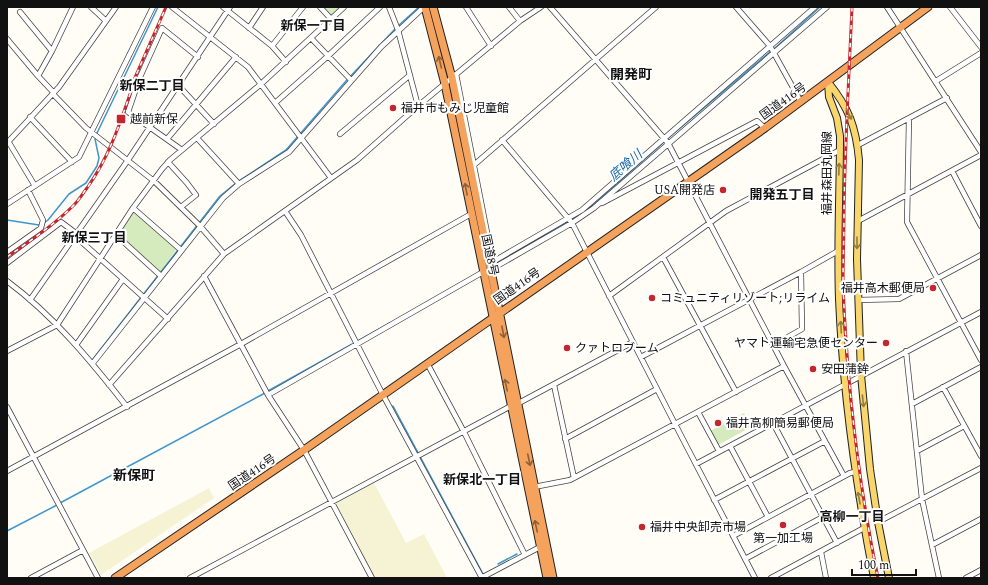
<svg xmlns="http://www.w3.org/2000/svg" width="988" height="585" viewBox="0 0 988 585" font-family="Spectral,'Noto Sans JP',serif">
  <rect width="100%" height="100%" fill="#fffdf5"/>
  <path fill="#f6f3d4" d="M374,483L406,543L424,534L447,578H375L336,505L337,503Z
    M209,488L214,498L101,575L89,553Z"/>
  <path fill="#d5ebbd" d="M320,7H344L331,19Z
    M133,209L178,247L160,272L116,235Z
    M744,413L751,427L718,445L717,444L710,431Z"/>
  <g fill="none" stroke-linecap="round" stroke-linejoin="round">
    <path stroke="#3f96cf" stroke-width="1.5" d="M398,26L419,7
      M774,49L820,7
      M97,133L158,7
      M667,139L771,51
      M239,181L286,150L346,81L395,29
      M586,211L664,142
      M7,220L39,225H40
      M44,223L48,220L69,194L86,183L97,166L99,158L95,139
      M495,264L580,215
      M93,359L220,196L236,183
      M268,391L390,323
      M393,406L483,574
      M60,503L265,393
      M7,531L57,505
      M498,564L517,554"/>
    <defs>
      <path id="minor" d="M91,7L106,21
        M172,7L248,67L331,178
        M223,7L272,46L286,62
        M320,7L331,19
        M389,7L398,30L418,106
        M466,7L491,46
        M509,7L520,21
        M550,7L668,143L784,366L844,476
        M736,7L770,46L801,102
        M887,7L981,152
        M950,7L981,47
        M20,12L52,51
        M249,28L263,7
        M311,38L351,80
        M7,39L38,76L54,93
        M272,46L303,7
        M456,74L493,263
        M38,76L52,51L73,7
        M936,81L981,53
        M178,85L214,124
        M53,94L86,128L154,181L200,226L224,254
        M275,103L328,56L380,7
        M30,117L72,162
        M909,118L907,222L981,360
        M340,134L410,75
        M197,138L239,184
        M167,139L236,57
        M502,140L572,223L675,424L755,578
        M8,141L35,186
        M7,143L59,87L116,7
        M858,145L947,98
        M182,150L128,112L140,77L162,28L198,57
        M168,162L187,183L196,195L181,207
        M474,165L656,7
        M952,171L981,226
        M602,203L757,121L765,128
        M7,204L79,157L153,7
        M133,208L181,250
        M285,211L301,235L383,395L482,578
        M858,221L981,155
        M116,235L161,276
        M75,236L168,319
        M7,252L41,228L43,220L28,190
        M663,257L736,392
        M7,263L61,222L77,234
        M489,264L582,210L815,7
        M490,270L572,223L594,208L827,7
        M204,276L268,395L304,450L372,578
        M7,281C54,316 91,361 127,407
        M609,296L726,211L840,150
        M30,300L128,160L230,7
        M858,300L899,299L981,255
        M76,345L123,279
        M774,345L802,329L801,272
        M7,351L57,325L133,208L162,169L170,160L261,84L344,7
        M906,351L922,499L939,578
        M641,357L801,272L838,251
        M93,363L223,198L239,184L289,152L381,47L424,7
        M427,363L464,432L525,555
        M109,385L224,254L357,160L418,106L520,21L541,7
        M554,385L574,478
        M943,387L981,456
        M268,395L483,272
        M517,404L633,342
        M912,404L981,367
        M7,407L98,578
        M698,412L719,451
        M773,423L837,543
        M565,439L657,389
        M730,446L768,517
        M917,451L964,426
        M696,464L981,312
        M7,471L241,344L471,214
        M534,487L570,480L784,366
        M714,500L825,441
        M878,522L981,468
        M733,536L850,473L855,472
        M932,545L981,519
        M821,552L826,578
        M745,559L823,517
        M31,578L83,550
        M190,578L511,406
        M481,578L540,547
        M771,578L864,528
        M966,578L981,570"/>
      <path id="major" d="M828,82C849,108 856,127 859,160L857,259L861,375L870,469L878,522L889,578
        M828,82L829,97L837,118L840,136C840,190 837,244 839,299C843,393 856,486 874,578"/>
      <path id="highway" d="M425,7L445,84L547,578
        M433,7L452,78L553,578
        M115,578L304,450L765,128L928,7"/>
    </defs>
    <use href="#minor" stroke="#444" stroke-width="6"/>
    <use href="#major" stroke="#222" stroke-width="8"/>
    <use href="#highway" stroke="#222" stroke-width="9"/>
    <use href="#minor" stroke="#fff" stroke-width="4.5"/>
    <use href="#major" stroke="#f9d66b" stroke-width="6"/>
    <use href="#highway" stroke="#f5a25d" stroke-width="7"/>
    <defs>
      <path id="rail" d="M852,7C849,75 845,144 844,212C844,236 843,260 843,285C847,383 858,481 878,578
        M133,82L166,7
        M7,257C30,241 54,225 74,205C79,200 83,193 87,188C112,153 122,116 136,77"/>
    </defs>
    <use href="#rail" stroke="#c4262e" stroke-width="3"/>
    <use href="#rail" stroke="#fff" stroke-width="1.5" stroke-dasharray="4.5" stroke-linecap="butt"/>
  </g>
  <defs><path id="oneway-shaft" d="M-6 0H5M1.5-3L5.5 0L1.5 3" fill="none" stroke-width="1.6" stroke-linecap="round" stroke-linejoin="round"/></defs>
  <g stroke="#8e613b">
    <use href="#oneway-shaft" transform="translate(440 62) rotate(-103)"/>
    <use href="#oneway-shaft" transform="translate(466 189) rotate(-101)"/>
    <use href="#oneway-shaft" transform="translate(503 332) rotate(79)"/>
    <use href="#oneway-shaft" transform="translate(506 385) rotate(-102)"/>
    <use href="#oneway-shaft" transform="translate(529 460) rotate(78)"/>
    <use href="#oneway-shaft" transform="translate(536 526) rotate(-102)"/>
  </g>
  <g stroke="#917d42">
    <use href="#oneway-shaft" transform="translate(849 114) rotate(66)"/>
    <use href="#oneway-shaft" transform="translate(839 169) rotate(-88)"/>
    <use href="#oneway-shaft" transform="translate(857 243) rotate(90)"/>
    <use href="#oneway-shaft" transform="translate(841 327) rotate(-93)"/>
    <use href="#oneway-shaft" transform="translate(863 401) rotate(84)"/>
    <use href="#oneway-shaft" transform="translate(859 498) rotate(-100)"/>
  </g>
  <g fill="#c4262e" stroke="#fff" stroke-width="1.5">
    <circle cx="393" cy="108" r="4"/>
    <rect x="116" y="114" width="10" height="10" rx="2"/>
    <circle cx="723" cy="190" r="4"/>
    <circle cx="933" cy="288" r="4"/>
    <circle cx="652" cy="298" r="4"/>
    <circle cx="886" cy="343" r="4"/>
    <circle cx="567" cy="348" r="4"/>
    <circle cx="813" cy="369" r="4"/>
    <circle cx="718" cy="423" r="4"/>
    <circle cx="783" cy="525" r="4"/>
    <circle cx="642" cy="527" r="4"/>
  </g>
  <g text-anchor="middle" stroke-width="4" stroke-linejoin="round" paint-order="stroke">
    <g font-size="12" fill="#111" stroke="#fff">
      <text transform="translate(783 101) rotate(-36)" y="4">国道416号</text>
      <text transform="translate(827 173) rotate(-90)" y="4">福井森田丸岡線</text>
      <text transform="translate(490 255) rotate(78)" y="4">国道8号</text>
      <text transform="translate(517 286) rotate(-35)" y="4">国道416号</text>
      <text transform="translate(252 472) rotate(-34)" y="4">国道416号</text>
    </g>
    <g font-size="12" fill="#111" stroke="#fff" text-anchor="start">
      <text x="401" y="112">福井市もみじ児童館</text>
      <text x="130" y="123">越前新保</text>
      <text x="715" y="194" text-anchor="end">USA開発店</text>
      <text x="925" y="292" text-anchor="end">福井高木郵便局</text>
      <text x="660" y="302">コミュニティリゾート;リライム</text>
      <text x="878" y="347" text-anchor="end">ヤマト運輸宅急便センター</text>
      <text x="575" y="352">クァトロブーム</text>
      <text x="821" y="373">安田蒲鉾</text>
      <text x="726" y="427">福井高柳簡易郵便局</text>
      <text x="650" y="531">福井中央卸売市場</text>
      <text x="783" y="542" text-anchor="middle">第一加工場</text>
    </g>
    <g font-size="13" font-weight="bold" fill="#111" stroke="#fff">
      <text x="313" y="30">新保一丁目</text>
      <text x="152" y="90">新保二丁目</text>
      <text x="782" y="199">開発五丁目</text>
      <text x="94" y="242">新保三丁目</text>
      <text x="482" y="484">新保北一丁目</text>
      <text x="852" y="521">高柳一丁目</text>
    </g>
    <g font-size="13" font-style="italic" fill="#1768a6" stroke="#fff">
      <text transform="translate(625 165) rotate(-41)" y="5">底喰川</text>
    </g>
    <g font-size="14" font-weight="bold" fill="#111" stroke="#fff">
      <text x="631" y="79">開発町</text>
      <text x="134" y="480">新保町</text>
    </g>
  </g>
  <rect width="988" height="585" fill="none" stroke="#111111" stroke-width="16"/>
  <path d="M852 569v6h64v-6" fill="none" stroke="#111111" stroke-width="2"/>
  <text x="858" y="569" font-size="12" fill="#111111" stroke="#ffffff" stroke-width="3" paint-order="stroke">100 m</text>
</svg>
